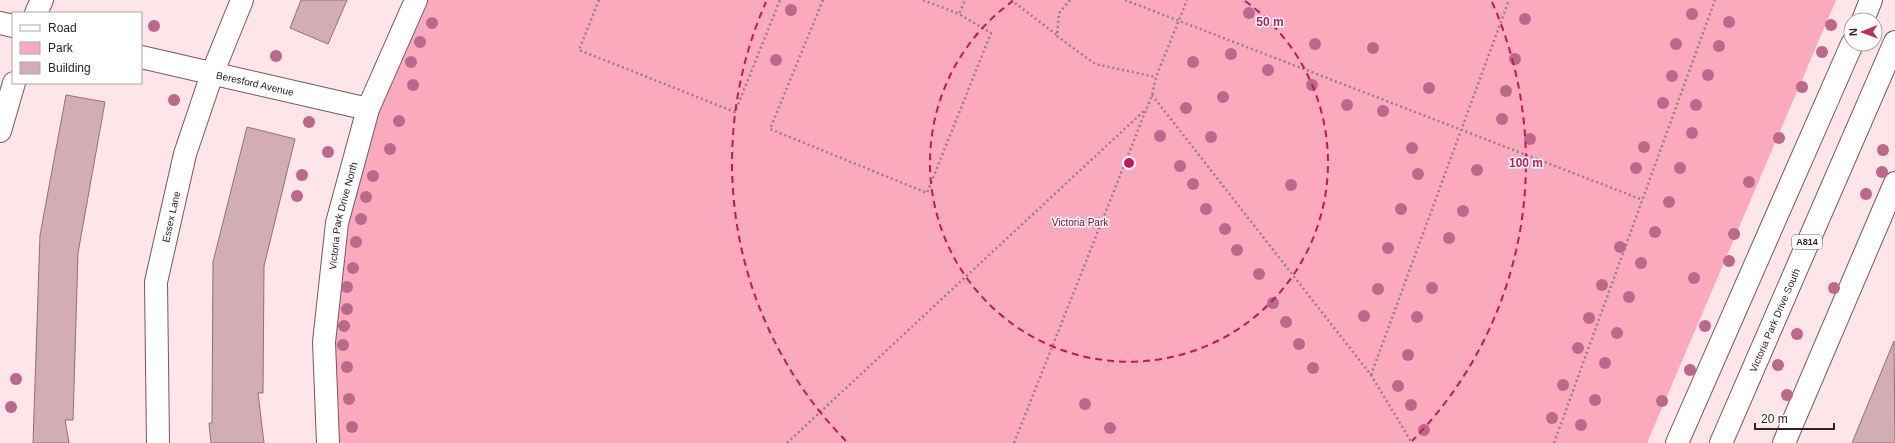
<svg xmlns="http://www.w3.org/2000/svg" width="1895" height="443" viewBox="0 0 1895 443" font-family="Arial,sans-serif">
  <rect width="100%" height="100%" fill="#fde5ea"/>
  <path fill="#fbaabe" d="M418,0H1836L1647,443H328L337,223Z"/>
  <path fill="#d3adb5" stroke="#936f77" d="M301,0H347L328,44L290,28Z
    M66,95L105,102L78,253L73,420H65L69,443H33L40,235Z
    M247,127L295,139L264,266L263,393H258L264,443H211L209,423H212L213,262Z
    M1894,341L1895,443H1852Z"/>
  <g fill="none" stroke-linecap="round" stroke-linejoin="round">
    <defs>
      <g id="minor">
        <path d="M36,13L42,0"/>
        <path d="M0,23L13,26"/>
        <path id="s1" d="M141,57L368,109"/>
        <path d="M0,131L14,83"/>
        <path id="s2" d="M158,443L156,282L185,154L212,74L242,0"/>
        <path id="s3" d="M328,443L324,342L337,223L368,109L416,0"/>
        <path d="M1784,443L1895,183"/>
      </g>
      <g id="major">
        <path d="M1863,20L1871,0"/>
        <path d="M1677,443L1852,44"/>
        <path id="s4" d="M1721,443L1895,42"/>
      </g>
    </defs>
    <use href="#minor" stroke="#79575f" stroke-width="24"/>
    <use href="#major" stroke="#79575f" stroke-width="24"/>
    <path stroke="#938084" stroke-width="2.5" stroke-dasharray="2 3" stroke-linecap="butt" d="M599,0L579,50L735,112L780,0
      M823,0L770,129L927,193L991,33L959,14
      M923,0L959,14L965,0
      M1011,0L1057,35
      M1070,0L1059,13L1057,36L1095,64L1156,77
      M1125,0L1643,200
      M1152,95L1371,375L1412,443
      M1371,375L1509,0
      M787,443L1146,109
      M1014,443L1152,95L1156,77L1187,0
      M1554,443L1715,0"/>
    <use href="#minor" stroke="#fff" stroke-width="22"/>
    <use href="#major" stroke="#fff" stroke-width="22"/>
  </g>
  <g fill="#bb688b">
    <circle cx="791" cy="10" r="6"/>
    <circle cx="1249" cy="13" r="6"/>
    <circle cx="1692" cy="14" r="6"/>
    <circle cx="1525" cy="19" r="6"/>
    <circle cx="1729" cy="22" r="6"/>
    <circle cx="432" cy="23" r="6"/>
    <circle cx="1831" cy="25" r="6"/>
    <circle cx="154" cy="26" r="6"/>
    <circle cx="420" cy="42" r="6"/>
    <circle cx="1315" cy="44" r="6"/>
    <circle cx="1676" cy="44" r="6"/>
    <circle cx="1719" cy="46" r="6"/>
    <circle cx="1373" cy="48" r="6"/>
    <circle cx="1822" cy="52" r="6"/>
    <circle cx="1231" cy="54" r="6"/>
    <circle cx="276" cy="56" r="6"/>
    <circle cx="1515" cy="59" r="6"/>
    <circle cx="776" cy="60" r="6"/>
    <circle cx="411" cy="62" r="6"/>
    <circle cx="1193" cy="62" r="6"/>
    <circle cx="1268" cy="70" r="6"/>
    <circle cx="1708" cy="75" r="6"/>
    <circle cx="1672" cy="76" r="6"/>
    <circle cx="413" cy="85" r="6"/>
    <circle cx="1312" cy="85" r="6"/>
    <circle cx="1802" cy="87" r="6"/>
    <circle cx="1429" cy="88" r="6"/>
    <circle cx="1506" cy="91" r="6"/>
    <circle cx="1223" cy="97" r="6"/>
    <circle cx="174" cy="100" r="6"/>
    <circle cx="1663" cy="103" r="6"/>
    <circle cx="1347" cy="105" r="6"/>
    <circle cx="1696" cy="105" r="6"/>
    <circle cx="1186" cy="108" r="6"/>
    <circle cx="1383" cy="111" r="6"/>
    <circle cx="1502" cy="119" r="6"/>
    <circle cx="399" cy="121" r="6"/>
    <circle cx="309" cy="122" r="6"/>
    <circle cx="1692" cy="133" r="6"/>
    <circle cx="1160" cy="136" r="6"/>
    <circle cx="1211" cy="137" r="6"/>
    <circle cx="1779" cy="138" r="6"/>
    <circle cx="1530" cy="139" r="6"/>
    <circle cx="1644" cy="147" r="6"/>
    <circle cx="1412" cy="148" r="6"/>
    <circle cx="390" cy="149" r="6"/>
    <circle cx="1883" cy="150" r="6"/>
    <circle cx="328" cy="152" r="6"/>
    <circle cx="1180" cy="166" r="6"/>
    <circle cx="1636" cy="168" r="6"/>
    <circle cx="1680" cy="168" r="6"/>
    <circle cx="1477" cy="170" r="6"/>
    <circle cx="1882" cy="172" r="6"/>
    <circle cx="1418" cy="174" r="6"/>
    <circle cx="302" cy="175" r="6"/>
    <circle cx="373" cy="176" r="6"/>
    <circle cx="1749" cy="182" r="6"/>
    <circle cx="1193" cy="184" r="6"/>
    <circle cx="1291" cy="185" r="6"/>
    <circle cx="1866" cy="194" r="6"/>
    <circle cx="297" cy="196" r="6"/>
    <circle cx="366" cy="197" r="6"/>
    <circle cx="1669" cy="202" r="6"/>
    <circle cx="1206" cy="209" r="6"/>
    <circle cx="1401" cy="209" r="6"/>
    <circle cx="1463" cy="211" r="6"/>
    <circle cx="361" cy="219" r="6"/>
    <circle cx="1225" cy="229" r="6"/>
    <circle cx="1655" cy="232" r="6"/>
    <circle cx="1734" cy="234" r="6"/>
    <circle cx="1449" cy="238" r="6"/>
    <circle cx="356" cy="242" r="6"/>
    <circle cx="1620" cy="247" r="6"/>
    <circle cx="1388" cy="248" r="6"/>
    <circle cx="1237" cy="250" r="6"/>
    <circle cx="1729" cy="261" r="6"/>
    <circle cx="1641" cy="263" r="6"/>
    <circle cx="353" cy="268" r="6"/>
    <circle cx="1259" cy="274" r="6"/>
    <circle cx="1694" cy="278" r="6"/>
    <circle cx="1602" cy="285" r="6"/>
    <circle cx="347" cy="287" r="6"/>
    <circle cx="1432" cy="288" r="6"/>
    <circle cx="1834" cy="288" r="6"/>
    <circle cx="1378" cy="289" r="6"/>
    <circle cx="1629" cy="297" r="6"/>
    <circle cx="1273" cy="303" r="6"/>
    <circle cx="347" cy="309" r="6"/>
    <circle cx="1364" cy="316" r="6"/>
    <circle cx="1417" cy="317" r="6"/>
    <circle cx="1589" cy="318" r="6"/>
    <circle cx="1286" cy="322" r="6"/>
    <circle cx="344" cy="326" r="6"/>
    <circle cx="1705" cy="326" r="6"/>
    <circle cx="1617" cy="333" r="6"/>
    <circle cx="1797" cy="334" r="6"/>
    <circle cx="1299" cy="344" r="6"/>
    <circle cx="343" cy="345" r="6"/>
    <circle cx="1578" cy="348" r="6"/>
    <circle cx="1408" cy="355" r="6"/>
    <circle cx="1605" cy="363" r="6"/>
    <circle cx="1778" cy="365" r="6"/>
    <circle cx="347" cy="367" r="6"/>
    <circle cx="1313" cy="368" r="6"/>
    <circle cx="1690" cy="370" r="6"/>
    <circle cx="16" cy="379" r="6"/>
    <circle cx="1563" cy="385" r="6"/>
    <circle cx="1398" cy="386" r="6"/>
    <circle cx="1787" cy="395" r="6"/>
    <circle cx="349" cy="399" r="6"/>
    <circle cx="1595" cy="400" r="6"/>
    <circle cx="1662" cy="401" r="6"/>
    <circle cx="1085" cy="404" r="6"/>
    <circle cx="1411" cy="405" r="6"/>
    <circle cx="11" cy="407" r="6"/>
    <circle cx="1552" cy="418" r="6"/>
    <circle cx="1581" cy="425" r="6"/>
    <circle cx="352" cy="427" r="6"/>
    <circle cx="1110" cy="428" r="6"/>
    <circle cx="1424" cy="430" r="6"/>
  </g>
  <g fill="none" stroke="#c2185b" stroke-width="2" stroke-dasharray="7 5">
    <path d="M1245 1A199 199 0 1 1 1013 1"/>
    <path d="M846 441A397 397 0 0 1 766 2M1492 2A397 397 0 0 1 1412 441"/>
  </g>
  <g text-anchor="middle" stroke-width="3" stroke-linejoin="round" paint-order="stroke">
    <rect fill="#fff" stroke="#6e6466" stroke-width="1" x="1792" y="235" width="30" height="14" rx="3"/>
    <g font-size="9" font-weight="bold" fill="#302225">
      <text x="1807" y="245">A814</text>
    </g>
    <g font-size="10" fill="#302225" stroke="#fff">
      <text dy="4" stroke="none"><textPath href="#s1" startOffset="117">Beresford Avenue</textPath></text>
      <text dy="4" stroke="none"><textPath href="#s2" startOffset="228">Essex Lane</textPath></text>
      <text dy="4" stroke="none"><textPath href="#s3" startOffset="229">Victoria Park Drive North</textPath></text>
      <text dy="4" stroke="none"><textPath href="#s4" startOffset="134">Victoria Park Drive South</textPath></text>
    </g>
    <g font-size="10" fill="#85023e" stroke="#fff">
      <text x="1080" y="226">Victoria Park</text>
    </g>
  </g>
  <circle cx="1129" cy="163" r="6" fill="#c2185b" stroke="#fff" stroke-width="2"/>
  <g font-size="12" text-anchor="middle" font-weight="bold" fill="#c2185b" stroke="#fff" stroke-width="3" stroke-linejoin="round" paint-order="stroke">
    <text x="1270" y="26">50 m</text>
    <text x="1526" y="167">100 m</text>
  </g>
  <rect x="12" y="12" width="130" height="72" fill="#ffffff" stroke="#aca7a8"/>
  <rect x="20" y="25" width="20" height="6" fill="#ffffff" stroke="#aca7a8"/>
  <text x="48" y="32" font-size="12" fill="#302225">Road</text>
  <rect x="20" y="42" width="20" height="12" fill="#fbaabe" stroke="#aca7a8"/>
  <text x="48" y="52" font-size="12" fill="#302225">Park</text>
  <rect x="20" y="62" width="20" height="12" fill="#d3adb5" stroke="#aca7a8"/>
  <text x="48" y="72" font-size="12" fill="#302225">Building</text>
  <g transform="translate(1863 32) rotate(269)"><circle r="19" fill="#ffffff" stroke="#aca7a8"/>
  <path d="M0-3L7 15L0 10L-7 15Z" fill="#bb2e62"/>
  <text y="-6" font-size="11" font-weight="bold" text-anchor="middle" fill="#302225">N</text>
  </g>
  <path d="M1755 423v6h79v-6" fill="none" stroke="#302225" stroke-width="2"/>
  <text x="1761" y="423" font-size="12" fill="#302225" stroke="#ffffff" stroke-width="3" paint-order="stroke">20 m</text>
</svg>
